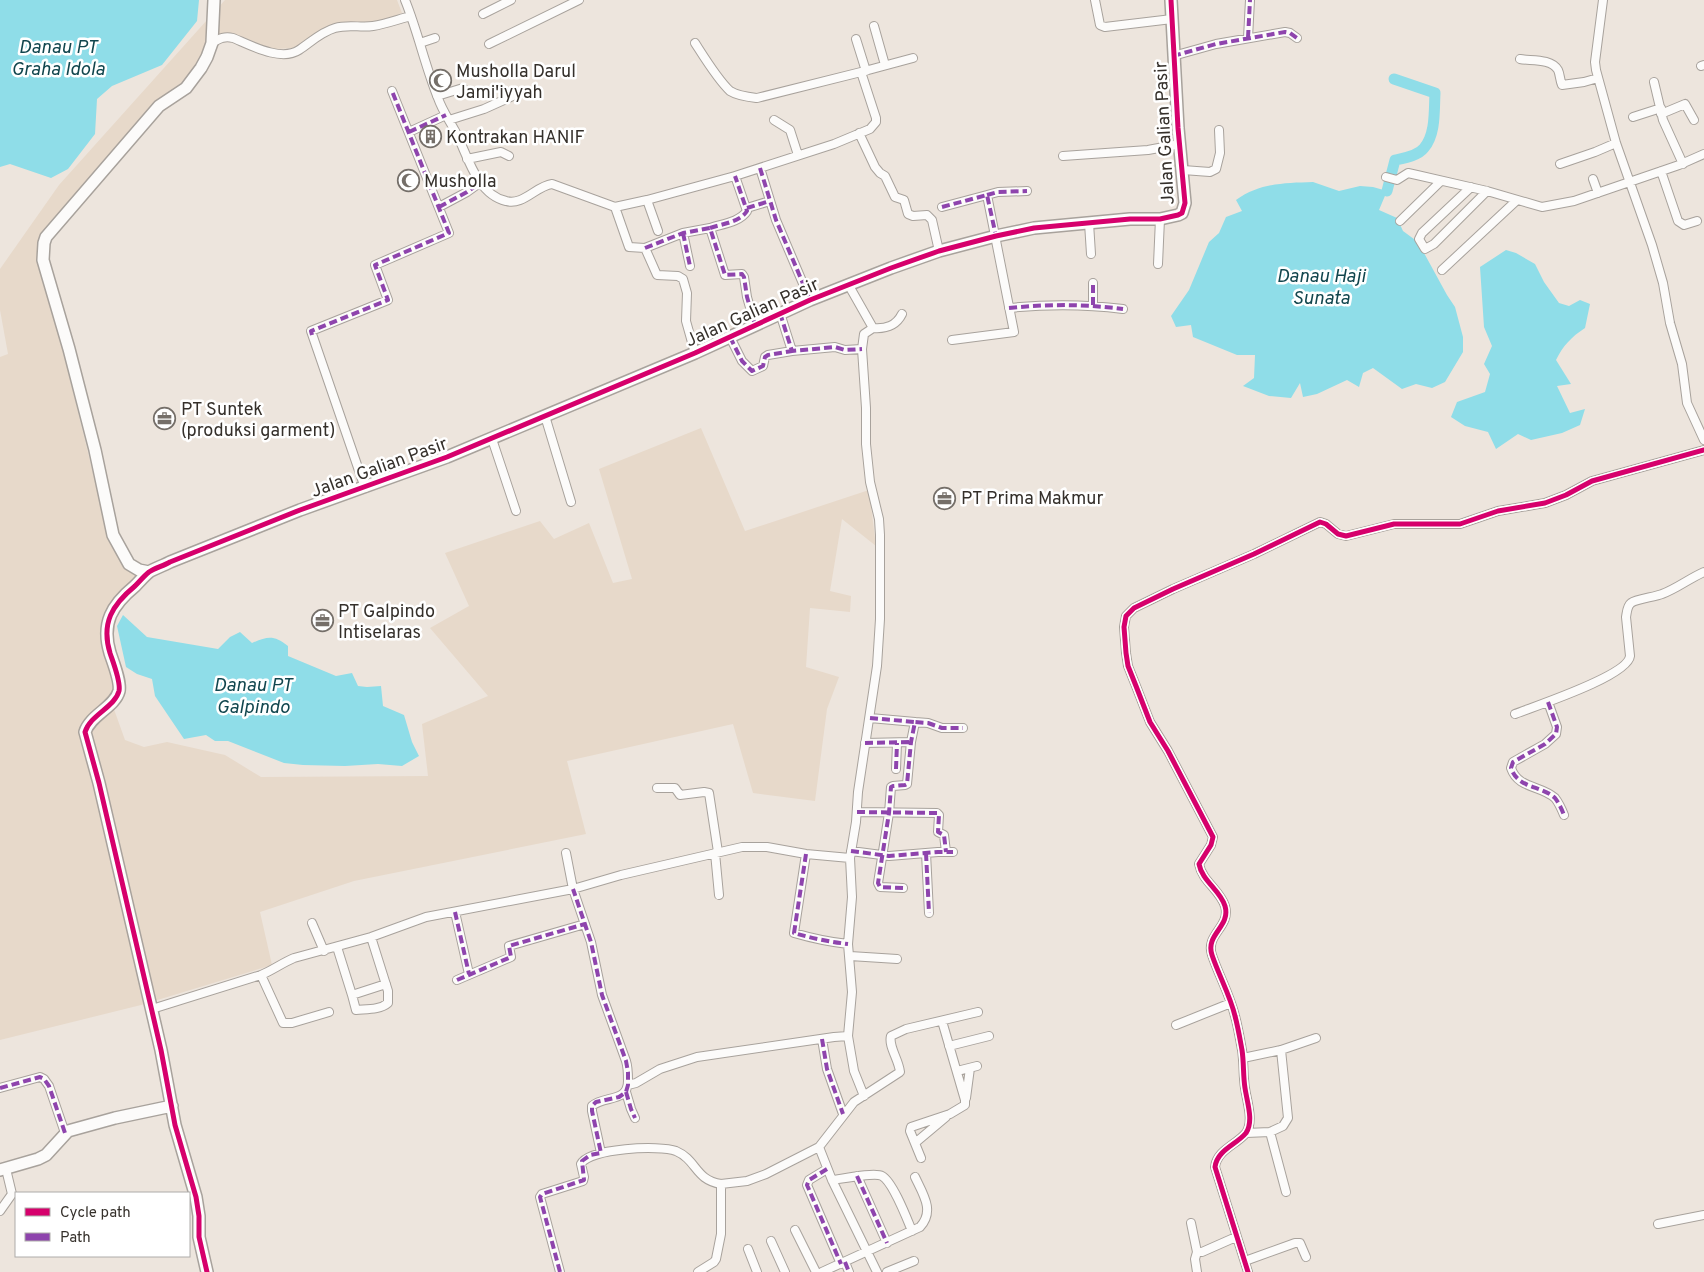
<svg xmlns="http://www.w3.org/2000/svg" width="1704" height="1272" viewBox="0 0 1704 1272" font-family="Overpass,sans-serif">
  <rect width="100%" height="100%" fill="#ede5dd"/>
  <path fill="#e7d9ca" d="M225,0H397L402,13L388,19L364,23L344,22L326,29L298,48L274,49L259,45L248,39L233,33H221L206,48L191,77L39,253L106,526L138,575L101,631L102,646L116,687L111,701L125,740L144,747L167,742L225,755L261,777L428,776L422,724L488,696L430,628L469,606L445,553L540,521L554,539L589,523L613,583L632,579L599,469L701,428L745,531L869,490L876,546L842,519L830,591L851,596L850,612L810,608L806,667L839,677L827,709L815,801L753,793L733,724L567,761L586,834L354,881L260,912L272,965L141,1005L0,1040V357L8,354L0,310V269L59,185Z"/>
  <path fill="#8fdde8" d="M0,0H199L197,21L162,65L112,86L97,99L95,134L68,169L51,178L10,164L0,167Z
    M1313,182L1339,191L1360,186L1373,187L1387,191L1379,210L1397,218L1403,231L1418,242L1447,295L1455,307L1463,337V352L1445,382L1432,388L1416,384L1402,389L1373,368L1363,373L1359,387L1347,380L1317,394L1303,397L1300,383L1291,398L1269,396L1243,386L1254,378L1255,355H1237L1193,337L1191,325L1176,327L1171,316L1189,290L1209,242L1219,233L1226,217L1242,211L1236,200C1260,183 1284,183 1313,182Z
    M1506,250L1516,253L1535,264L1544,282L1559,303L1569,306L1580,300L1590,304L1585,328C1571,337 1563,346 1556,360L1571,384L1557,386L1570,413L1585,409L1580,425L1562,433L1531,440L1518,434L1496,449L1488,432L1465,426L1451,417L1457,402L1485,392L1490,374L1484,364L1492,346L1484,327L1480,267Z
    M123,615L147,637L218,649L230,637L240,632L252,643C268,636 274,635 288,646V656L336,676L352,673L358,686L367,687L381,686L383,706L404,715L412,742L419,756L402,766L378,764L345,766L303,765L284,763L228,741H215L206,735L184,739L155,696L152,679L137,674L126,667L117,626Z"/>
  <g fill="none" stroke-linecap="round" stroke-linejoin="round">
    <path stroke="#8fdde8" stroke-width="11" d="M1387,191L1395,160C1404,158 1418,156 1424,148C1436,134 1434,110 1435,93L1394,79"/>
    <defs>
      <path id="street" d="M405,0C418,32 425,66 438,98C443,113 453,125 459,139C469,161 479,195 506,201C523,206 536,186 552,184L615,207L629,247L645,248L657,275L678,276L683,279L687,293L686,321L695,353
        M1095,0L1100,25L1105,27L1172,19
        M1603,0L1595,62L1596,70L1616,143L1652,245L1663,283L1670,323L1682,364L1687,403L1704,440
        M483,14L511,0
        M874,26L885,65
        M1248,38L1250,0
        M856,39L866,71
        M212,43C220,38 225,36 233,38C250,45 281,62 299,50C311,42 321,32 335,28C348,24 361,28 373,26C386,24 399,19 411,16
        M420,43L435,38
        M695,43C704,57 718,80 730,91C738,96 748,97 757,98L861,72
        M489,44L579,0
        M1173,56L1216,44L1285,32L1290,33L1297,38
        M1520,59C1531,61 1551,58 1558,70C1560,74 1560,81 1562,85L1584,82L1598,78
        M1701,66L1704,65
        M1654,82L1663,120L1683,164
        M437,96L463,88
        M1661,114L1685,104L1694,120
        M1633,117L1661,108
        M449,120L484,109L515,95
        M774,120L790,130L798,155
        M409,132L446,115
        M859,133L875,167L880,173L885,176L895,197L904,200L908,214L913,216L927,215L932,220L939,251
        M1063,156L1148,150L1180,144
        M467,159L501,152L509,156
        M1560,164L1595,152L1616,143
        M760,168L776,220L810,300
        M1183,170L1210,172L1216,169L1220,153L1219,130
        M1661,171L1678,221L1684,225L1697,221
        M1386,177L1397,180L1408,173L1417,175L1487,191L1542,207L1574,201L1679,165L1704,154
        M1593,179L1598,193
        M1471,187L1422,233L1419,239L1425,249L1434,244L1487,191
        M987,195L998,192L1027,191
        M647,200L658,231
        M439,207L467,192L481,182
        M615,207L647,200L735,176L834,144L870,129L876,122V118L861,72L913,58
        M942,207L987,195L1014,332L952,340
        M747,208L770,201
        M1400,221L1441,181
        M1089,223L1091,254
        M710,228C722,224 740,222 747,211L735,176
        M683,233L690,266
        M645,248L683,233L710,228L725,275L742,274L744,277L747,297L755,325
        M1158,264L1160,219
        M1442,270L1516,201
        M848,284L873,328L864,334L862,349L866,408V444L870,482L879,519L880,535V619L877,666L858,792L856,822L850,858L852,897L848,944L852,992L848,1036L854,1071L864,1096
        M1093,305V283
        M1009,308C1048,304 1084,304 1123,309
        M780,313L792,351L835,347L845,350L862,349
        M873,328C886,329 896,326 902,314
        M730,337L742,361L752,371L763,366L765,357L768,355L792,351
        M545,416L571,502
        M492,439L516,511
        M365,488L311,331L388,300L375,265L449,233L392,91
        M1548,702L1557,727L1556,734L1545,744L1513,762L1511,768C1518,789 1541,785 1555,798C1559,803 1562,810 1564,815
        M1515,714C1535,706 1628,676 1630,656L1626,617C1627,612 1627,606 1631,603C1636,599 1655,597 1662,594C1676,589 1690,578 1704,572
        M870,718L915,722
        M865,743L911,742
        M896,769L897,743
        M657,788H675L680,795L704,792L709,793L718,852
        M857,812L937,813L939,815L938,832L944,835L946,852
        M851,851L889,856L938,852H953
        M566,853L573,889L591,942L602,995L626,1061C628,1067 628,1074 628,1081C628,1103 604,1095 592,1106V1111L601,1153
        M715,853L719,895
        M926,853L929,913
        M806,854L794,933C811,938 830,942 848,944
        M903,888L880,887L878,883L889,813L891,787L893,786L905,785L907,784L911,742L915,722L928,723L942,728H963
        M455,912L469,974
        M312,923L324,951
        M371,937L388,991V1003C380,1010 367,1009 356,1010L352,995L386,984
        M337,947L352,995
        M850,956L897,959
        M261,975L283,1023H292L329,1012
        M457,980L511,957L509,946L585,924
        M152,1009L261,975C273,970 282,963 294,958L371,937L426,917L573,889L621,875L742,847H767L806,854L850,858
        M1176,1025L1231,1003
        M822,1039L827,1069L843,1114
        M949,1046L989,1036
        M1243,1058L1281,1050L1316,1038
        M957,1071L977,1066
        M628,1085L636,1083L660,1069L697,1057L834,1037L848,1036
        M0,1088L40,1077L44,1079L49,1086L65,1133
        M626,1092L631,1109L635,1118
        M966,1098L970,1068
        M1270,1132L1283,1126L1288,1118L1281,1050
        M1246,1133L1270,1132L1286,1192
        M915,1143L946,1117
        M819,1147L832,1180L877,1272
        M921,1158L910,1131L911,1127L950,1114L965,1105V1100L942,1021
        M827,1169L809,1180L807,1185L841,1264
        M857,1176L887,1243
        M832,1180C841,1179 875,1172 882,1176C893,1182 907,1219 912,1231
        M0,1211L12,1194L6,1169
        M1191,1223L1197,1252H1202L1236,1237
        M1658,1224L1704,1215
        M795,1230L816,1272
        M771,1241L785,1272
        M748,1249L757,1272
        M1197,1252L1195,1259L1197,1272
        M1245,1261L1295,1243H1300L1306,1257
        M845,1262L849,1272
        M560,1272L540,1197L542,1194L583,1181L584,1177L581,1164C589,1148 660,1145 676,1151C697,1160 695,1180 721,1184
        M698,1272L714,1262L716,1259L721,1234V1184L747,1181L766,1174L819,1147L854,1102L900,1072C899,1060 888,1046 891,1036L906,1029L978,1012
        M822,1272L920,1227C935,1211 923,1194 915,1177
        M887,1272L914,1261
        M1248,1272L1215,1167C1217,1150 1236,1145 1246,1133C1254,1121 1247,1102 1245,1088C1243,1076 1244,1063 1242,1050C1240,1039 1238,1027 1235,1016C1230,995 1219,976 1212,955C1205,934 1231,927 1225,906C1220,890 1202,881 1199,864L1211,845L1213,837L1168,751L1150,722L1136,686L1128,666L1126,653L1124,627L1126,616L1134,608L1173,589L1254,554L1320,522L1326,524L1338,534L1346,536L1394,524H1460L1498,511L1545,503L1566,495L1592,481L1704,450"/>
      <path id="secondary" d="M149,572L139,570L129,564L113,535L95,450L69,349L43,260L44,243L46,237L159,106L186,88L201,68L207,57L212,43L214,0
        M0,1170L38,1159L46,1155L68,1131L115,1118L172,1106
        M207,1272L199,1237V1216L196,1197L175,1125L161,1050L99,783L85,732C90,715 115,707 119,691C121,682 113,662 110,653C101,623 112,605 135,586C139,582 144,576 149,572C155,568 163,566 170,562L300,510L447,457L695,353L810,300L891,268L939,251L996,236L1034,228L1130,219H1160L1178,215L1182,213L1185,203L1178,128L1171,0"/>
    </defs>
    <use href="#street" stroke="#a8a29c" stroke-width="10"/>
    <use href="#secondary" stroke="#a8a29c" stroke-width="14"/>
    <use href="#street" stroke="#fcfbfa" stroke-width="8"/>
    <use href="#secondary" stroke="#fcfbfa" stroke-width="11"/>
    <path stroke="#8e44ad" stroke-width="4" stroke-dasharray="8 4" stroke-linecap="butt" d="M1248,38L1250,0
      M1173,56L1216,44L1285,32L1290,33L1297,38
      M409,132L446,115
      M760,168L776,220L810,300
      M987,195L998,192L1027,191
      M439,207L467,192L481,182
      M942,207L987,195L996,236
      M747,208L770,201
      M710,228C722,224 740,222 747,211L735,176
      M683,233L690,266
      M645,248L683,233L710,228L725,275L742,274L744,277L747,297L755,325
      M1093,305V283
      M1009,308C1048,304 1084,304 1123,309
      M780,313L792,351L835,347L845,350L862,349
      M312,335L311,331L388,300L375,265L449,233L392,91
      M730,337L742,361L752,371L763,366L765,357L768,355L792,351
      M1548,702L1557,727L1556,734L1545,744L1513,762L1511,768C1518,789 1541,785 1555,798C1559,803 1562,810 1564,815
      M870,718L915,722
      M865,743L911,742
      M896,769L897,743
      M857,812L937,813L939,815L938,832L944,835L946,852
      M851,851L889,856L938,852H953
      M926,853L929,913
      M806,854L794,933C811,938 830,942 848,944
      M903,888L880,887L878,883L889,813L891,787L893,786L905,785L907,784L911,742L915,722L928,723L942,728H963
      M455,912L469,974
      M457,980L511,957L509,946L585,924
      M822,1039L827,1069L843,1114
      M0,1088L40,1077L44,1079L49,1086L65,1133
      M626,1092L631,1109L635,1118
      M827,1169L809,1180L807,1185L841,1264
      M857,1176L887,1243
      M845,1262L849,1272
      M560,1272L540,1197L542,1194L584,1180L582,1161L590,1155L601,1153L592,1111V1106L596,1102L619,1097L626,1092L628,1085V1072L626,1061L602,995L591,942L573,889"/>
    <defs>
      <path id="cycleway" d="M207,1272L199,1237V1216L196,1197L175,1125L161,1050L99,783L85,732C90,715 115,707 119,691C121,682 113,662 110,653C101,623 112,605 135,586C139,582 144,576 149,572C155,568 163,566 170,562L300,510L447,457L695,353L810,300L891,268L939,251L996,236L1034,228L1130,219H1160L1178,215L1182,213L1185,203L1178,128L1171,0
        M1248,1272L1215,1167C1217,1150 1236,1145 1246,1133C1254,1121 1247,1102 1245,1088C1243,1076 1244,1063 1242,1050C1240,1039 1238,1027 1235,1016C1230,995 1219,976 1212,955C1205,934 1231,927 1225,906C1220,890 1202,881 1199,864L1211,845L1213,837L1168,751L1150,722L1136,686L1128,666L1126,653L1124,627L1126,616L1134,608L1173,589L1254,554L1320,522L1326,524L1338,534L1346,536L1394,524H1460L1498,511L1545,503L1566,495L1592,481L1704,450"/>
    </defs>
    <use href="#cycleway" stroke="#fff" stroke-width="8"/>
    <use href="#cycleway" stroke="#d6006c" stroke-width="5"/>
  </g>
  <defs>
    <symbol id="mosque-ring" viewBox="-11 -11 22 22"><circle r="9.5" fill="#fff" stroke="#756f69" stroke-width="1.5"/><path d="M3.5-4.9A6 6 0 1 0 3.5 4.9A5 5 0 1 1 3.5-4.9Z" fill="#756f69"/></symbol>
    <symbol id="building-ring" viewBox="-11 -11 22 22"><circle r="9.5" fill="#fff" stroke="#756f69" stroke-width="1.5"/><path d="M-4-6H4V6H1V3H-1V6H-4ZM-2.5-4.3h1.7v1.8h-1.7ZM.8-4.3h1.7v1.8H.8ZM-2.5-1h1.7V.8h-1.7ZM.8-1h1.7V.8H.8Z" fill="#756f69"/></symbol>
    <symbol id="office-ring" viewBox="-11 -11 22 22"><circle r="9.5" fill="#fff" stroke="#756f69" stroke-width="1.5"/><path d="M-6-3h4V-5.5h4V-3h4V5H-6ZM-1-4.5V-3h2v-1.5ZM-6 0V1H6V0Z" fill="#756f69"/></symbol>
  </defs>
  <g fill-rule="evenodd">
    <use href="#mosque-ring" x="428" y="68" width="25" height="25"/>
    <use href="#building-ring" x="418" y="124" width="25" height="25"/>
    <use href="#mosque-ring" x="396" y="168" width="25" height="25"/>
    <use href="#office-ring" x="152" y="406" width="25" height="25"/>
    <use href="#office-ring" x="932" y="486" width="25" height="25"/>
    <use href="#office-ring" x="310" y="608" width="25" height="25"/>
  </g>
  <g text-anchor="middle" stroke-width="5" stroke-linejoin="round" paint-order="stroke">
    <g font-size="18" fill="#35302b" stroke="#fff" text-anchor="start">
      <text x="456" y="77">Musholla Darul<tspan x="456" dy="21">Jami'iyyah</tspan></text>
      <text x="446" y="143">Kontrakan HANIF</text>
      <text x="424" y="187">Musholla</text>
      <text x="181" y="415">PT Suntek<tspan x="181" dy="21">(produksi garment)</tspan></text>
      <text x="961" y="504">PT Prima Makmur</text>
      <text x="338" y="617">PT Galpindo<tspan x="338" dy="21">Intiselaras</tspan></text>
    </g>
    <g font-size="18" fill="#35302b" stroke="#fff">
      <text transform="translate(1164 133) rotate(-93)" y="6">Jalan Galian Pasir</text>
      <text transform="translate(752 312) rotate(-24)" y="6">Jalan Galian Pasir</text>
      <text transform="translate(379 467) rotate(-20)" y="6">Jalan Galian Pasir</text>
    </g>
    <g font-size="19" font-style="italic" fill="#11464e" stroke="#fff">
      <text x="58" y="53">Danau PT<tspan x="58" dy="22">Graha Idola</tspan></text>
      <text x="1321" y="282">Danau Haji<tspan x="1321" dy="22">Sunata</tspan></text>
      <text x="253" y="691">Danau PT<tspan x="253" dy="22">Galpindo</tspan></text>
    </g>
  </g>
  <rect x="15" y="1192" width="175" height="65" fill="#ffffff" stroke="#aeacaa"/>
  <rect x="25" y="1208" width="25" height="8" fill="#d6006c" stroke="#aeacaa"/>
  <text x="60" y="1217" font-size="15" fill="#35302b">Cycle path</text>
  <rect x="25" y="1233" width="25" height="8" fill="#8e44ad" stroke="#aeacaa"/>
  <text x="60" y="1242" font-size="15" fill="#35302b">Path</text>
</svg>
